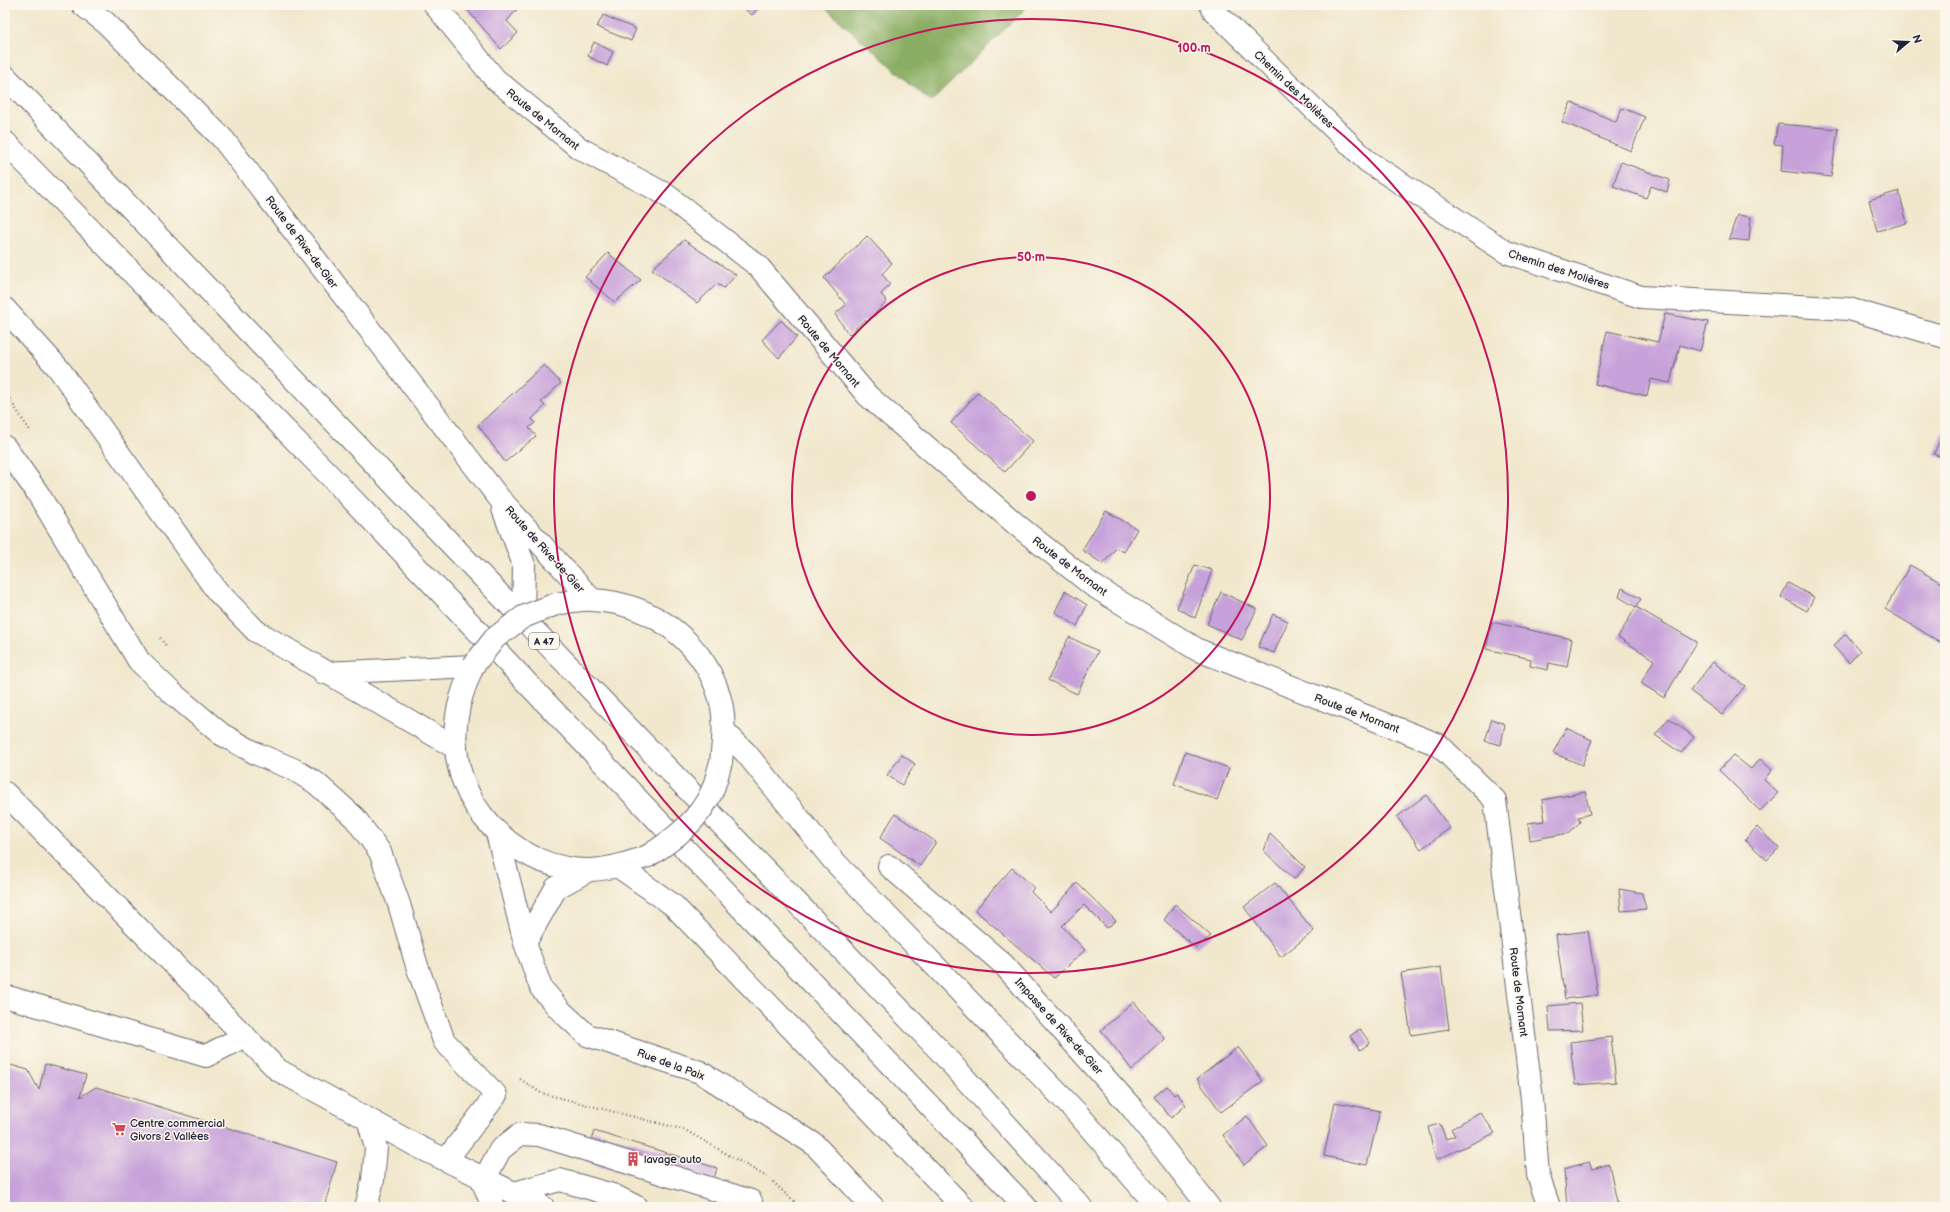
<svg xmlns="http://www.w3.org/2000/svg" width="1950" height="1212" viewBox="0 0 1950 1212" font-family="'Balsamiq Sans',sans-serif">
  <rect width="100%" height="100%" fill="#fbf7ec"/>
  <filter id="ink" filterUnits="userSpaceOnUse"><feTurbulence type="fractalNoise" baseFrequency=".025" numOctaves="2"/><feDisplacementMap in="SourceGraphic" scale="8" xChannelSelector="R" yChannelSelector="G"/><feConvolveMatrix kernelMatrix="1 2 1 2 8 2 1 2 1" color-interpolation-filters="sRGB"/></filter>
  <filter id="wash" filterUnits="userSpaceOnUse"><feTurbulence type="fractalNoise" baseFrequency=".012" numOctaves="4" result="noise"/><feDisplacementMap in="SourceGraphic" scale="16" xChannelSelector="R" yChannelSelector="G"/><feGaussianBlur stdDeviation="0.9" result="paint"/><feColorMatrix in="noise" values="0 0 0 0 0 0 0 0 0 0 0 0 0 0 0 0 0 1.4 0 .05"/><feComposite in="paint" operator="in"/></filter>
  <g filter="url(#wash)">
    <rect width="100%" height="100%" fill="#f1e7cc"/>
    <path fill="#89ad62" stroke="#56684e" d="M822,5H1029L931,102Z"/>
    <g id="blocks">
      <path fill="#c7a2da" d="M463,5H518L519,7L507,21L518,33L501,49Z
        M740,5H761L752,15Z
        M603,15L636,29L631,41L597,27Z
        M594,42L613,52L607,66L588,56Z
        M1571,102L1616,122L1622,108L1645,117L1631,151L1562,122Z
        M1778,124L1838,129L1831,177L1781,171L1783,145L1774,144Z
        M1621,162L1670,180L1667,192L1651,186L1646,198L1613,186Z
        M1899,191L1907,223L1877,231L1869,200Z
        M1737,215L1751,217L1749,241L1729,239Z
        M867,236L892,263L882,274L890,284L881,294L887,301L867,322L864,320L849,335L835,314L846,305L824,278Z
        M684,240L736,275L724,288L717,284L697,303L652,269Z
        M608,253L641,280L615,302L585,277Z
        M1665,314L1708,322L1700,351L1680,345L1670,383L1651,379L1647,396L1595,384L1607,331L1658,342Z
        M781,320L797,337L779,358L762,340Z
        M544,365L561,383L541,402L545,406L532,419L535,423L529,428L536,436L505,462L478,425Z
        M978,392L1033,441L1005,472L951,423Z
        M1945,428V459L1934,454Z
        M1106,511L1137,529L1124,552L1116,548L1103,564L1082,550Z
        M1195,565L1212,570L1195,618L1177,608Z
        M1910,565L1945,585V645L1885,609Z
        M1788,583L1814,597L1807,611L1781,597Z
        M1622,588L1641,599L1636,607L1619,597Z
        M1065,591L1087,605L1077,626L1055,612Z
        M1221,592L1257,609L1242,640L1207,624Z
        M1636,607L1697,642L1664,698L1641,683L1654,660L1618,637Z
        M1273,614L1288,621L1274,653L1258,647Z
        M1492,622L1572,639L1567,667L1549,663L1548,670L1530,666L1531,659L1486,649Z
        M1846,634L1860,651L1849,663L1833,646Z
        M1069,637L1098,651L1077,694L1048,680Z
        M1713,662L1745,686L1722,715L1690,691Z
        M1669,718L1694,737L1681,753L1655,735Z
        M1492,719L1505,724L1501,745L1485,741Z
        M1566,728L1592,740L1582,765L1553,753Z
        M1185,752L1229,768L1217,800L1174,784Z
        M902,755L915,764L902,785L887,775Z
        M1733,755L1751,769L1760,759L1772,770L1764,780L1778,793L1760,811L1719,770Z
        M1585,792L1590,814L1578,817L1580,822L1569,833L1530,840L1528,823L1545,821L1542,800Z
        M1426,795L1450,828L1421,849L1397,817Z
        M895,814L936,842L920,866L880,838Z
        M1757,827L1779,848L1767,860L1745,840Z
        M1270,833L1305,867L1294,879L1264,851Z
        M1012,868L1034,887L1031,892L1051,912L1077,883L1116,921L1107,928L1084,905L1062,926L1085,950L1054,978L975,910Z
        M1275,883L1314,931L1281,957L1244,907Z
        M1619,889L1642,893L1646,909L1621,911Z
        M1175,904L1211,936L1196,948L1164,920Z
        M1588,931L1598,995L1565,999L1556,935Z
        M1441,967L1449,1029L1411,1035L1401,973Z
        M1134,1002L1165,1039L1132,1070L1101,1030Z
        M1580,1003L1583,1030L1550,1031L1548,1006Z
        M1360,1029L1370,1043L1360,1050L1350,1036Z
        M1611,1037L1616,1082L1575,1085L1570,1042Z
        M1238,1047L1263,1081L1221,1112L1197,1079Z
        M5,1057H7V1064L28,1070L39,1090L45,1064L86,1075L80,1097L96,1087L337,1162L324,1207H5Z
        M1167,1086L1174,1095L1177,1093L1186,1105L1171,1118L1154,1097Z
        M1335,1102L1380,1111L1367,1165L1324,1156Z
        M1480,1112L1495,1133L1436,1160L1428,1127L1440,1124L1446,1139L1455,1136L1451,1129Z
        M1247,1116L1268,1146L1244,1165L1223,1135Z
        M594,1131L717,1168L709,1197L585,1161Z
        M1589,1162L1592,1169L1609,1164L1618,1207H1567L1564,1169Z"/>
    </g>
  </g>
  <g filter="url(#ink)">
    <use href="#blocks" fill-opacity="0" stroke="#6a676e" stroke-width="1"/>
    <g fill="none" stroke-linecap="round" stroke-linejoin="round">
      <defs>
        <path id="minor" d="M1211,5L1214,11L1367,161L1506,252L1641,297L1849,309L1945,337
          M5,309L59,369L217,591L256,631L456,748
          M5,447L37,492L139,661L171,692L221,734L257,754L293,769L316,783L355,818L380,852L399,904L417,966L444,1041L496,1095L447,1159
          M324,673L473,666
          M5,793L278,1070L419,1147L543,1207
          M889,866L1003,964L1132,1108L1209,1207
          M5,996L206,1056L245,1036
          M480,1175L493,1207
          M485,1178L500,1150L520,1134L539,1135L751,1201V1207
          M514,1193L560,1180L613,1195L637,1207
          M366,1207L373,1180L376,1148L368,1119"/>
        <path id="major" d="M83,5L106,23L223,139L499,498L592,600
          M435,5L495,79L579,148L665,194L758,266L868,396L1017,525L1092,585L1198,650L1439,745L1495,800L1532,1099L1538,1175L1549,1207
          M503,509L524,565L523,617
          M556,604C568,602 581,599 592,600C654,603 709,645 722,707C725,725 723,743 721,762
          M473,666C461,693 453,719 456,748C461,815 523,871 590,870C611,869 629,863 648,856
          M497,833L525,943L541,988L561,1011L587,1035L700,1072L814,1144L873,1207
          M525,943L556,888L589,870"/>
        <path id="highway" d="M5,76L447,540L940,1051L1081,1207
          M5,142L329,475L1026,1207
          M724,731L746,753L833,860L1078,1114L1158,1207
          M619,867L673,905L963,1207"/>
      </defs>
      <use href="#minor" stroke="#6a676e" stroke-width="24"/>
      <use href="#major" stroke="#6a676e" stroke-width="24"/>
      <use href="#highway" stroke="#6a676e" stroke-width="24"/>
      <path stroke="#6a676e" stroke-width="2.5" stroke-dasharray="1 3" stroke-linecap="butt" d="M5,392L30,431
        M160,638L167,647
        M520,1079L541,1093L685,1130L767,1177
        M773,1182L800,1207"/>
      <use href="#minor" stroke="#fff" stroke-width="22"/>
      <use href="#major" stroke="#fff" stroke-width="22"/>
      <use href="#highway" stroke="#fff" stroke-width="22"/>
      <defs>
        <path id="major-bridge" d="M473,666L495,638L523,617L556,604
          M648,856C675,839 699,820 712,791C716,782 718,771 721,762"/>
      </defs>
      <use href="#major-bridge" stroke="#6a676e" stroke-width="24" stroke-linecap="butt"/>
      <use href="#major-bridge" stroke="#fff" stroke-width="22"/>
    </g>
  </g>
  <g fill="none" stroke="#c2185b" stroke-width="2">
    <circle cx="1031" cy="496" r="239"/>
    <circle cx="1031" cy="496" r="477"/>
  </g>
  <defs>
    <symbol id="supermarket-bare" viewBox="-9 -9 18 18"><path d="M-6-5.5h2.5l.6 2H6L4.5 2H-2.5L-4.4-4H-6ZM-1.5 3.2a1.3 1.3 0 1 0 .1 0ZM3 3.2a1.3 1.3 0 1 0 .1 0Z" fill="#d1495b" stroke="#fbf7ec" stroke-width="2.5" paint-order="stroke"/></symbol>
    <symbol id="building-bare" viewBox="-9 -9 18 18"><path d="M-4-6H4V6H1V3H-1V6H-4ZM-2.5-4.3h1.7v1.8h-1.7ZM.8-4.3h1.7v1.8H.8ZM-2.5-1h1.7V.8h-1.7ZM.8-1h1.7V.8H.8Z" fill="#d1495b" stroke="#fbf7ec" stroke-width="2.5" paint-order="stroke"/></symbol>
  </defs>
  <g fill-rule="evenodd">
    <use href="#supermarket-bare" x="109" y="1119" width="20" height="20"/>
    <use href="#building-bare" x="623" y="1149" width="20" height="20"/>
  </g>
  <g text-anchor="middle" stroke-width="3" stroke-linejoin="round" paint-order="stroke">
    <rect fill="#fbf7ec" stroke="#636270" stroke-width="1" x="529" y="633" width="30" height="16" rx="3"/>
    <g font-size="10" font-weight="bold" fill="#22223b">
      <text x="544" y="645">A 47</text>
    </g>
    <g font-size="11" fill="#22223b" stroke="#fbf7ec">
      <text transform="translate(1294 89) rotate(44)" y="4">Chemin des Molières</text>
      <text transform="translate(543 119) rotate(39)" y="4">Route de Mornant</text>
      <text transform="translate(302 242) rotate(53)" y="4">Route de Rive-de-Gier</text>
      <text transform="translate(1559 269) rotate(18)" y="4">Chemin des Molières</text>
      <text transform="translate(829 351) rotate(50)" y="4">Route de Mornant</text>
      <text transform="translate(545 549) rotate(48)" y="4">Route de Rive-de-Gier</text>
      <text transform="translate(1070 566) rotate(37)" y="4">Route de Mornant</text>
      <text transform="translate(1357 713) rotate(21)" y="4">Route de Mornant</text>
      <text transform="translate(1519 992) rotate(83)" y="4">Route de Mornant</text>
      <text transform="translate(1059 1026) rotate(48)" y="4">Impasse de Rive-de-Gier</text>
      <text transform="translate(671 1064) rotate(20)" y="4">Rue de la Paix</text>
    </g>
    <g font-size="11" fill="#22223b" stroke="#fbf7ec" text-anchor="start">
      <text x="130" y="1127">Centre commercial<tspan x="130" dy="13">Givors 2 Vallées</tspan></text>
      <text x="644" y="1163">lavage auto</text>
    </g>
  </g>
  <circle cx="1031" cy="496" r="6" fill="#c2185b" stroke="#fbf7ec" stroke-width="2"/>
  <g font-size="12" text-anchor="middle" font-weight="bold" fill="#c2185b" stroke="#fbf7ec" stroke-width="3" stroke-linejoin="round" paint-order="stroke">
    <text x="1194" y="52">100 m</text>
    <text x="1031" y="261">50 m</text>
  </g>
  <rect width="1950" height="1212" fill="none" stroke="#fbf7ec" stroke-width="20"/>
  <g transform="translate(1908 42) rotate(71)" stroke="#fbf7ec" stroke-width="3" paint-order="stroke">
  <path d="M0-3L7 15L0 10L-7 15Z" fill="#22223b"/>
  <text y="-6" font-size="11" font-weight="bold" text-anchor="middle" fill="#22223b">N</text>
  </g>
</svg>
